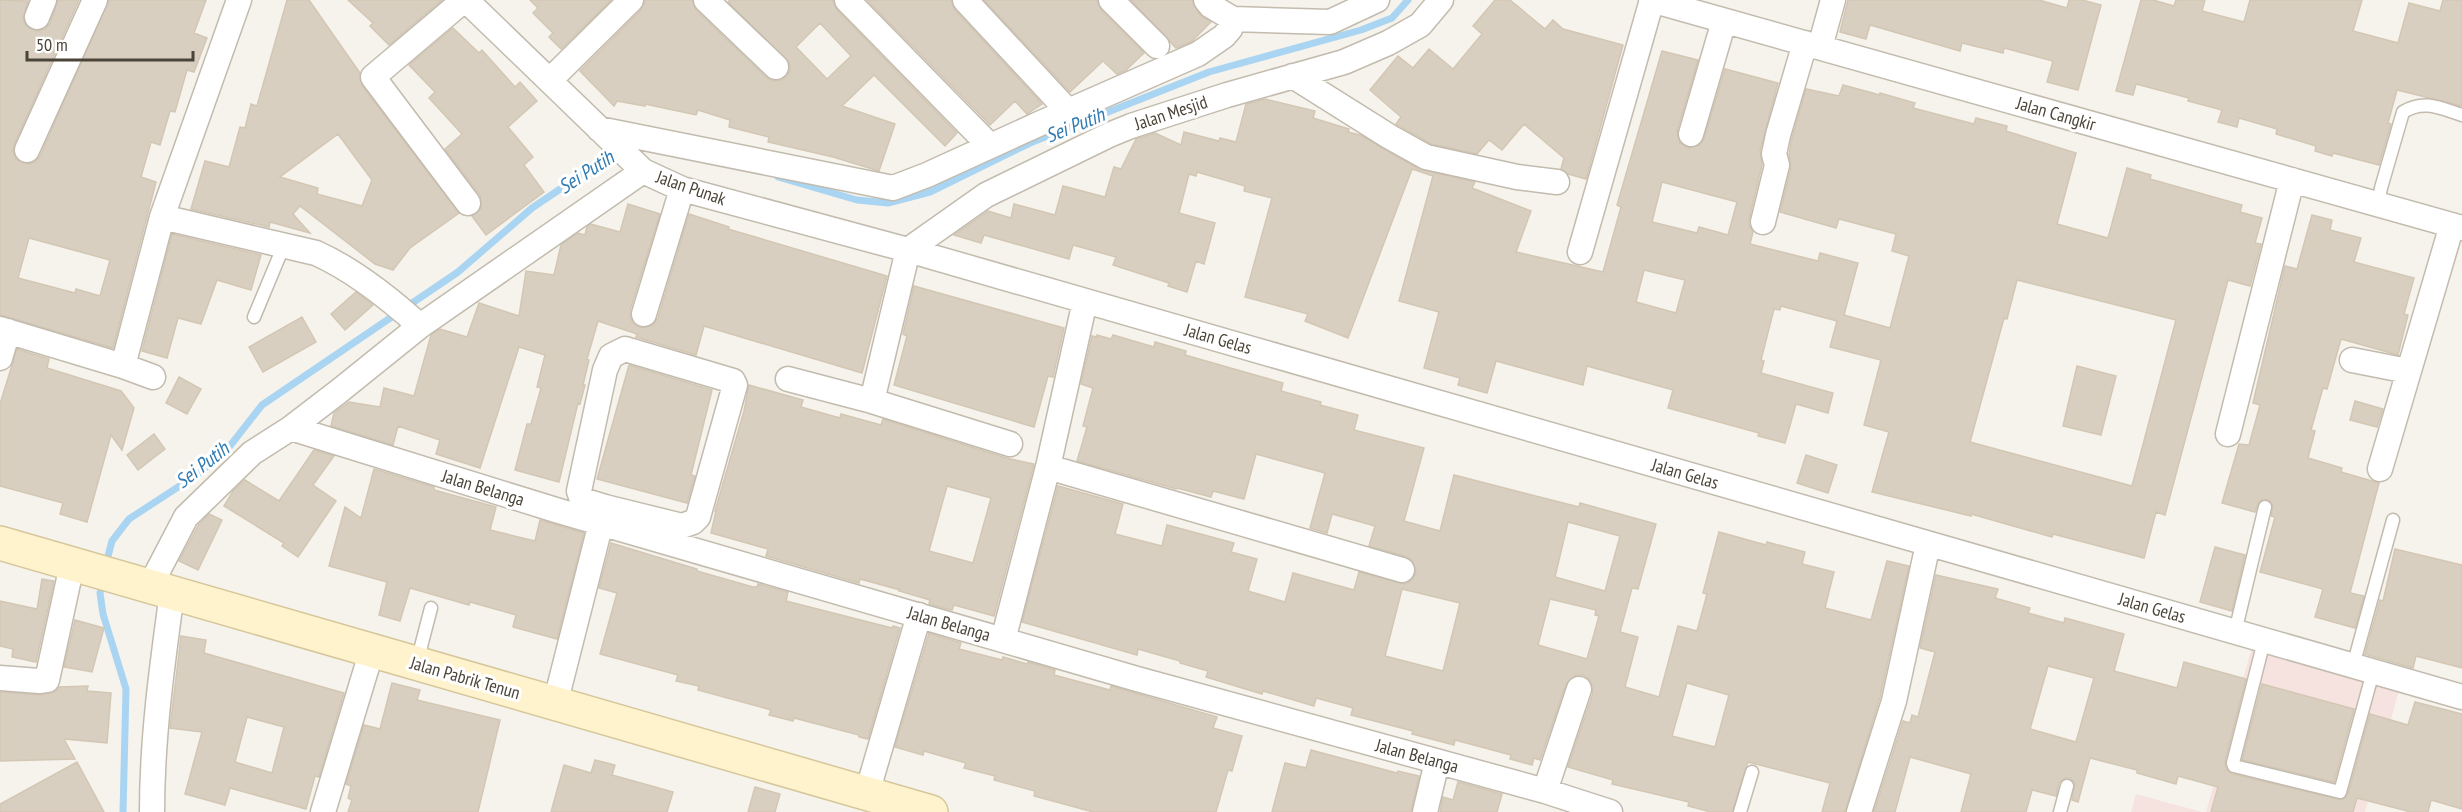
<svg xmlns="http://www.w3.org/2000/svg" width="2462" height="812" viewBox="0 0 2462 812" font-family="'PT Sans Narrow',sans-serif">
  <rect width="100%" height="100%" fill="#f6f3ec"/>
  <path fill="#f6e3e0" d="M2252,647L2400,687L2365,812H2206Z
    M2136,794L2202,812H2131Z"/>
  <g fill="none" stroke-linecap="round" stroke-linejoin="round">
    <path stroke="#a9d4f2" stroke-width="7" d="M778,177L857,200L888,203L930,192L1030,143L1209,72L1361,30L1392,18L1408,0
      M106,564L112,541L129,519L198,474L226,451L262,405L458,272L532,208L615,152
      M103,581L100,593L103,614L126,689L123,812"/>
  </g>
  <path fill="#d8cfc1" stroke="#d3c7b4" stroke-width="1.5" fill-rule="evenodd" d="M0,0L28,1L23,19L26,26L38,31L45,29L50,23L58,0H79L14,145L13,152L16,159L28,164L35,162L40,156L109,0H206L194,33L207,38L194,72L187,70L175,112L170,111L160,145L151,142L141,177L156,182L113,348L0,315ZM29,238L110,260L100,296L76,289L75,293L18,278Z
    M287,0H309L360,73L362,86L459,213L410,248L393,270L375,264L300,206L293,214L310,233L270,222L269,227L191,209L205,161L229,167L240,127L245,128L251,104L257,106ZM338,134L372,180L362,206L317,194L318,188L280,177Z
    M348,0H442L389,45L370,26L373,23Z
    M530,0H611L561,49L549,37L553,33L533,13L538,8Z
    M645,0H692L696,10L766,77L773,81L781,80L787,76L790,70L789,62L728,2L730,0H833L837,10L957,133L945,146L874,75L842,106L895,124L879,171L833,157L768,142L769,137L729,127L730,120L698,110L696,115L645,104V106L617,101L614,106L580,71L641,10ZM820,23L851,56L827,79L796,47Z
    M867,0H951L955,10L1042,104L1027,114L1015,101L990,125Z
    M984,0H1097L1101,10L1144,53L1126,70L1117,74L1103,61L1070,92Z
    M1131,0H1192L1200,15L1211,22L1191,42L1176,48Z
    M1495,0H1510L1545,29L1553,20L1563,29L1623,45L1586,179L1568,174L1561,169L1564,158L1524,124L1502,150L1489,140L1477,154L1431,144L1396,124L1401,117L1370,90L1398,56L1413,68L1429,49L1453,69L1482,34L1473,26Z
    M1848,0H2039L2067,8L2069,0H2082L2101,5L2078,90L2047,82L2053,61L2004,48L2003,53L1962,43L1960,51L1870,25L1866,39L1840,32Z
    M2141,0H2153L2174,6L2176,0H2205L2202,11L2244,22L2250,0H2362L2353,31L2398,43L2409,3L2440,11L2443,0H2462V106L2397,90L2388,123L2391,124L2379,165L2333,153L2332,156L2315,151L2316,146L2276,134L2277,129L2239,118L2237,127L2218,122L2222,110L2188,101L2189,98L2136,84L2133,95L2116,91Z
    M453,28L479,53L482,50L515,87L520,82L537,101L508,127L533,157L524,165L544,192L486,235L472,216L481,208L480,195L445,149L462,134L429,98L435,92L409,65Z
    M1662,51L1698,60L1677,131L1680,143L1688,148L1700,145L1704,139L1725,69L1778,83L1760,151L1762,165L1749,219V225L1753,232L1750,244L1818,261L1820,253L1858,263L1844,315L1890,328L1909,256L1892,251L1896,234L1839,219L1836,228L1780,212L1791,168L1789,154L1792,138L1806,89L1839,96L1843,85L1880,95V93L1915,103L1913,108L1974,124L1976,118L2007,126L2006,131L2076,153L2057,224L2108,238L2127,168L2151,175L2150,179L2242,205L2240,212L2262,218L2255,243L2261,244L2250,286L2228,280L2165,515L2156,512L2144,558L2053,534L2052,537L1971,514V516L1872,492L1889,432L1864,425L1881,360L1830,347L1837,321L1781,306L1780,310L1774,309L1761,360L1764,361L1761,373L1833,393L1828,413L1796,404L1785,443L1758,436L1759,433L1668,408L1673,390L1587,366L1583,385L1496,361L1487,393L1458,385L1460,378L1424,368L1439,312L1399,301L1433,176L1412,169L1348,338L1305,321L1308,314L1245,297L1272,198L1244,191L1245,186L1197,172L1196,176L1189,174L1179,213L1215,223L1204,264L1196,261L1187,292L1168,286L1169,283L1113,265L1116,257L1073,245L1069,259L984,235L981,243L954,235L988,211L1011,218L1014,204L1055,215L1063,186L1105,197L1114,167L1121,169L1136,139L1155,133L1181,145L1184,132L1219,141L1220,138L1236,142L1246,104L1265,99L1315,111L1313,118L1349,129L1348,132L1360,135L1419,169L1475,182L1472,188L1531,211L1516,252L1603,272L1621,207L1617,205ZM1662,182L1737,202L1728,235L1699,227L1697,233L1652,222ZM1644,270L1685,280L1676,313L1636,302ZM2017,280L2176,320L2132,486L1970,442L2004,318L2007,319Z
    M628,204L660,214L630,310V317L633,323L640,328L653,325L658,318L689,214L729,227L728,229L887,276L862,373L704,326L696,355L636,337L637,334L598,321L587,359L589,360L583,385H585L580,404L578,403L559,482L515,470L527,424H531L541,388L537,387L545,355L519,347L480,468L436,454L440,440L398,426L393,445L331,426L334,413L349,402L380,407L384,388L414,396L431,335L440,329L467,337L479,303L519,316L526,271L554,275L561,245L578,233L585,235L587,227L591,224L620,232Z
    M2312,215L2332,220L2330,230L2361,238L2354,262L2414,278L2404,314L2408,315L2398,355L2341,339L2327,389L2323,388L2311,430L2315,431L2308,458L2342,468L2341,472L2379,483L2350,593L2364,596L2355,628L2315,617L2323,589L2260,572L2275,517L2271,516L2273,505L2270,501L2266,499L2259,501L2255,512L2222,503L2239,444L2249,445L2260,405L2253,403L2285,266L2297,269Z
    M172,234L261,255L251,290L217,280L201,324L178,318L167,358L142,351Z
    M914,286L1064,328L1053,377L1048,376L1034,427L894,385L907,336L903,334Z
    M356,292L373,305L345,330L331,314Z
    M302,317L316,342L263,372L249,347Z
    M1097,335L1111,339L1113,335L1154,347L1155,342L1186,351L1185,355L1283,383L1281,391L1321,402L1320,405L1358,415L1354,430L1424,448L1404,521L1440,531L1454,475L1579,507L1580,503L1656,524L1638,589L1632,588L1620,632L1638,637L1625,687L1659,697L1678,626L1697,631L1707,594L1703,593L1719,532L1766,545L1767,542L1805,552L1802,564L1834,572L1825,608L1871,620L1887,561L1909,566L1880,697L1845,812H1822L1830,783L1748,762L1732,812H1711L1688,806L1689,802L1612,784L1613,780L1568,767L1593,693L1590,680L1583,675H1576L1566,684L1540,760L1534,758L1532,765L1510,759L1511,755L1455,740L1454,745L1412,734L1413,731L1351,715L1353,708L1316,698L1314,706L1263,691L1262,694L1206,677L1208,671L1180,663V661L1138,649L1137,655L1022,622L1058,486L1123,504L1115,534L1162,546L1167,525L1234,543L1231,552L1257,559L1248,591L1285,602L1293,573L1354,590L1359,572L1405,584L1411,581L1416,573L1413,561L1407,557L1369,546L1375,526L1332,514L1327,533L1310,528L1325,473L1256,454L1244,499L1213,491L1211,497L1177,488L1176,489L1077,461L1087,427L1083,426L1093,388L1081,384L1092,336L1097,337ZM1568,522L1620,536L1605,591L1555,577ZM1402,589L1460,603L1443,671L1385,656ZM1550,599L1596,610L1595,615L1599,616L1587,659L1538,645ZM1687,683L1729,695L1715,747L1672,736Z
    M17,349L49,359L47,368L121,391L134,408L122,450L111,435L87,522L60,514L63,503L0,486V404Z
    M629,365L712,390L691,475L695,476L687,503L597,479Z
    M2077,366L2116,376L2101,435L2063,426Z
    M179,377L201,389L187,414L166,403Z
    M749,385L803,400L801,407L840,418L841,414L881,425L883,419L1006,458L1034,464L994,616L954,605L952,610L929,604L930,600L899,591L900,590L860,579L859,583L766,556L768,549L711,533L716,511H715L744,411ZM947,486L991,498L973,563L929,551Z
    M2355,401L2383,409L2377,427L2350,420Z
    M154,434L165,449L138,470L127,455Z
    M314,450L334,456L313,485L336,501L298,557L282,546L284,543L224,506L233,491L245,480L279,501Z
    M1806,455L1837,465L1828,493L1797,483Z
    M374,469L434,487V490L496,507L490,530L535,541L540,520L584,533L557,639L513,627L516,615L470,602L469,605L410,588L400,621L379,615L387,582L329,566L345,507L361,518Z
    M209,514L222,520L198,570L179,561L198,526Z
    M611,543L697,569V571L753,587H757L758,584L788,592L786,601L892,628L893,626L900,628L868,739L859,737V735L794,718L793,721L769,715L771,710L698,690L699,686L676,681L678,675L600,654L617,593L599,588Z
    M2215,547L2245,555L2232,611L2200,602Z
    M2395,549L2462,565V668L2416,656L2413,668L2365,654L2380,600L2383,601Z
    M1936,575L1998,589L1995,598L2030,608L2028,613L2064,623L2065,618L2124,634L2114,671L2177,688L2184,662L2246,679L2225,761L2226,769L2232,774L2342,800L2348,794L2370,714L2408,725L2415,702L2462,714V809L2431,800L2428,812H2411L2357,798L2353,812H2211L2218,787L2178,776L2176,784L2137,773V770L2090,758L2078,802L2072,800L2075,783L2070,778H2065L2059,783L2056,796L2032,790L2026,812H1961L1971,774L1910,757L1895,812H1874L1903,721L1910,723L1912,715L1918,717L1935,652L1920,648ZM2048,666L2094,678L2076,742L2030,729Z
    M42,579L54,581L36,662L12,657L13,649L0,646V601L37,609Z
    M75,620L104,628L92,672L64,667Z
    M929,633L961,643L959,649L1002,660L1003,657L1027,664L1028,662L1055,670L1054,675L1110,690L1111,686L1217,717L1213,728L1242,736L1232,771L1228,770L1216,812H1093L1034,796L1035,791L994,780L995,776L964,768L966,763L924,751L923,755L895,747Z
    M181,636L206,640L204,653L344,693L319,777L315,776L306,809L230,788L225,805L185,794L202,732L170,728ZM247,717L284,727L272,773L235,762Z
    M392,683L420,690L417,700L500,720L478,812H348L352,800L348,798L351,786L346,784L364,725L380,729Z
    M2262,684L2354,709L2334,782L2242,760Z
    M88,686L87,691L111,693L107,743L64,739L75,759L0,761V692L41,695L56,691L59,687Z
    M1311,750L1397,773L1398,771L1419,776L1411,812H1272L1285,763L1306,768Z
    M595,760L615,765L612,775L673,792L667,812H551L564,765L591,773Z
    M77,762L104,812H0V804Z
    M1458,782L1502,794L1497,812H1440L1443,797L1453,800Z
    M755,787L780,794L775,812H748Z"/>
  <g fill="none" stroke-linecap="round" stroke-linejoin="round">
    <defs>
      <path id="lane" d="M2378,204L2381,188L2403,112C2424,99 2440,108 2462,115
        M254,317L284,245
        M2235,632L2265,507
        M2264,641L2233,763L2234,766L2340,792L2373,672
        M417,662L431,608
        M2353,666L2393,520
        M1740,812L1752,772
        M2060,812L2067,786"/>
      <path id="street" d="M464,0L373,77L468,203
        M466,0L643,171L682,189L908,250L2462,697
        M706,0L776,67
        M847,0L990,146
        M965,0L1068,111
        M1111,0L1157,46
        M1206,0L1211,6L1233,19L1330,22L1377,0
        M1651,0L2462,228
        M37,17L44,0
        M1820,47L1833,0
        M1293,76L1390,137L1426,157L1517,177L1557,182
        M550,80L631,0
        M599,129L893,188L927,175L1041,123L1198,54L1224,36L1230,29L1233,19
        M1691,134L1724,21
        M27,150L95,0
        M162,217L316,253C354,270 389,298 420,326
        M1763,222L1777,165L1774,154L1778,135L1805,43
        M908,250L986,195L1109,135L1131,126L1227,95L1344,62L1388,43L1420,25L1441,0
        M1580,252L1652,0
        M644,314L682,189
        M0,329L123,366L153,377
        M0,358L8,331
        M2352,360L2408,371
        M123,366L162,217L239,0
        M788,379L872,401L1010,444
        M872,401L908,250
        M291,428L559,511L1137,679L1545,791L1610,812
        M2228,434L2292,180
        M1048,467L1402,570
        M2380,469L2452,225
        M150,586L186,517L252,453L291,428L338,392L420,326L643,171
        M1003,640L1048,467L1085,301
        M0,678L39,681L47,680L72,565
        M555,704L605,507L682,526L693,522L698,517L735,385L733,381L625,349L611,356L605,370L579,491L582,500L605,507
        M1545,791L1579,689
        M867,793L919,615
        M152,812C152,738 162,666 172,593
        M323,812L372,650
        M1425,812L1437,762
        M1859,812L1894,701L1928,544"/>
      <path id="secondary" d="M0,543L931,812"/>
    </defs>
    <use href="#lane" stroke="#c2bbae" stroke-width="15"/>
    <use href="#street" stroke="#c2bbae" stroke-width="27"/>
    <use href="#secondary" stroke="#d6c79b" stroke-width="36"/>
    <use href="#lane" stroke="#fff" stroke-width="12"/>
    <use href="#street" stroke="#fff" stroke-width="24"/>
    <use href="#secondary" stroke="#fff3cd" stroke-width="33"/>
  </g>
  <g text-anchor="middle" stroke-width="6" stroke-linejoin="round" paint-order="stroke">
    <g font-size="18" fill="#4b4439" stroke="#fff">
      <text transform="translate(1171 113) rotate(-18)" y="6">Jalan Mesjid</text>
      <text transform="translate(2056 114) rotate(16)" y="6">Jalan Cangkir</text>
      <text transform="translate(691 188) rotate(19)" y="6">Jalan Punak</text>
      <text transform="translate(1218 339) rotate(16)" y="6">Jalan Gelas</text>
      <text transform="translate(1685 474) rotate(16)" y="6">Jalan Gelas</text>
      <text transform="translate(483 488) rotate(17)" y="6">Jalan Belanga</text>
      <text transform="translate(2152 608) rotate(16)" y="6">Jalan Gelas</text>
      <text transform="translate(949 624) rotate(16)" y="6">Jalan Belanga</text>
      <text transform="translate(465 678) rotate(16)" y="6">Jalan Pabrik Tenun</text>
      <text transform="translate(1417 756) rotate(15)" y="6">Jalan Belanga</text>
    </g>
    <g font-size="20" font-style="italic" fill="#2e7ab2" stroke="#fff">
      <text transform="translate(1075 125) rotate(-22)" y="7">Sei Putih</text>
      <text transform="translate(586 172) rotate(-33)" y="7">Sei Putih</text>
      <text transform="translate(202 465) rotate(-38)" y="7">Sei Putih</text>
    </g>
  </g>
  <path d="M27 51v9h166v-9" fill="none" stroke="#4b4439" stroke-width="3"/>
  <text x="36" y="51" font-size="18" fill="#4b4439" stroke="#ffffff" stroke-width="4.5" paint-order="stroke">50 m</text>
</svg>
